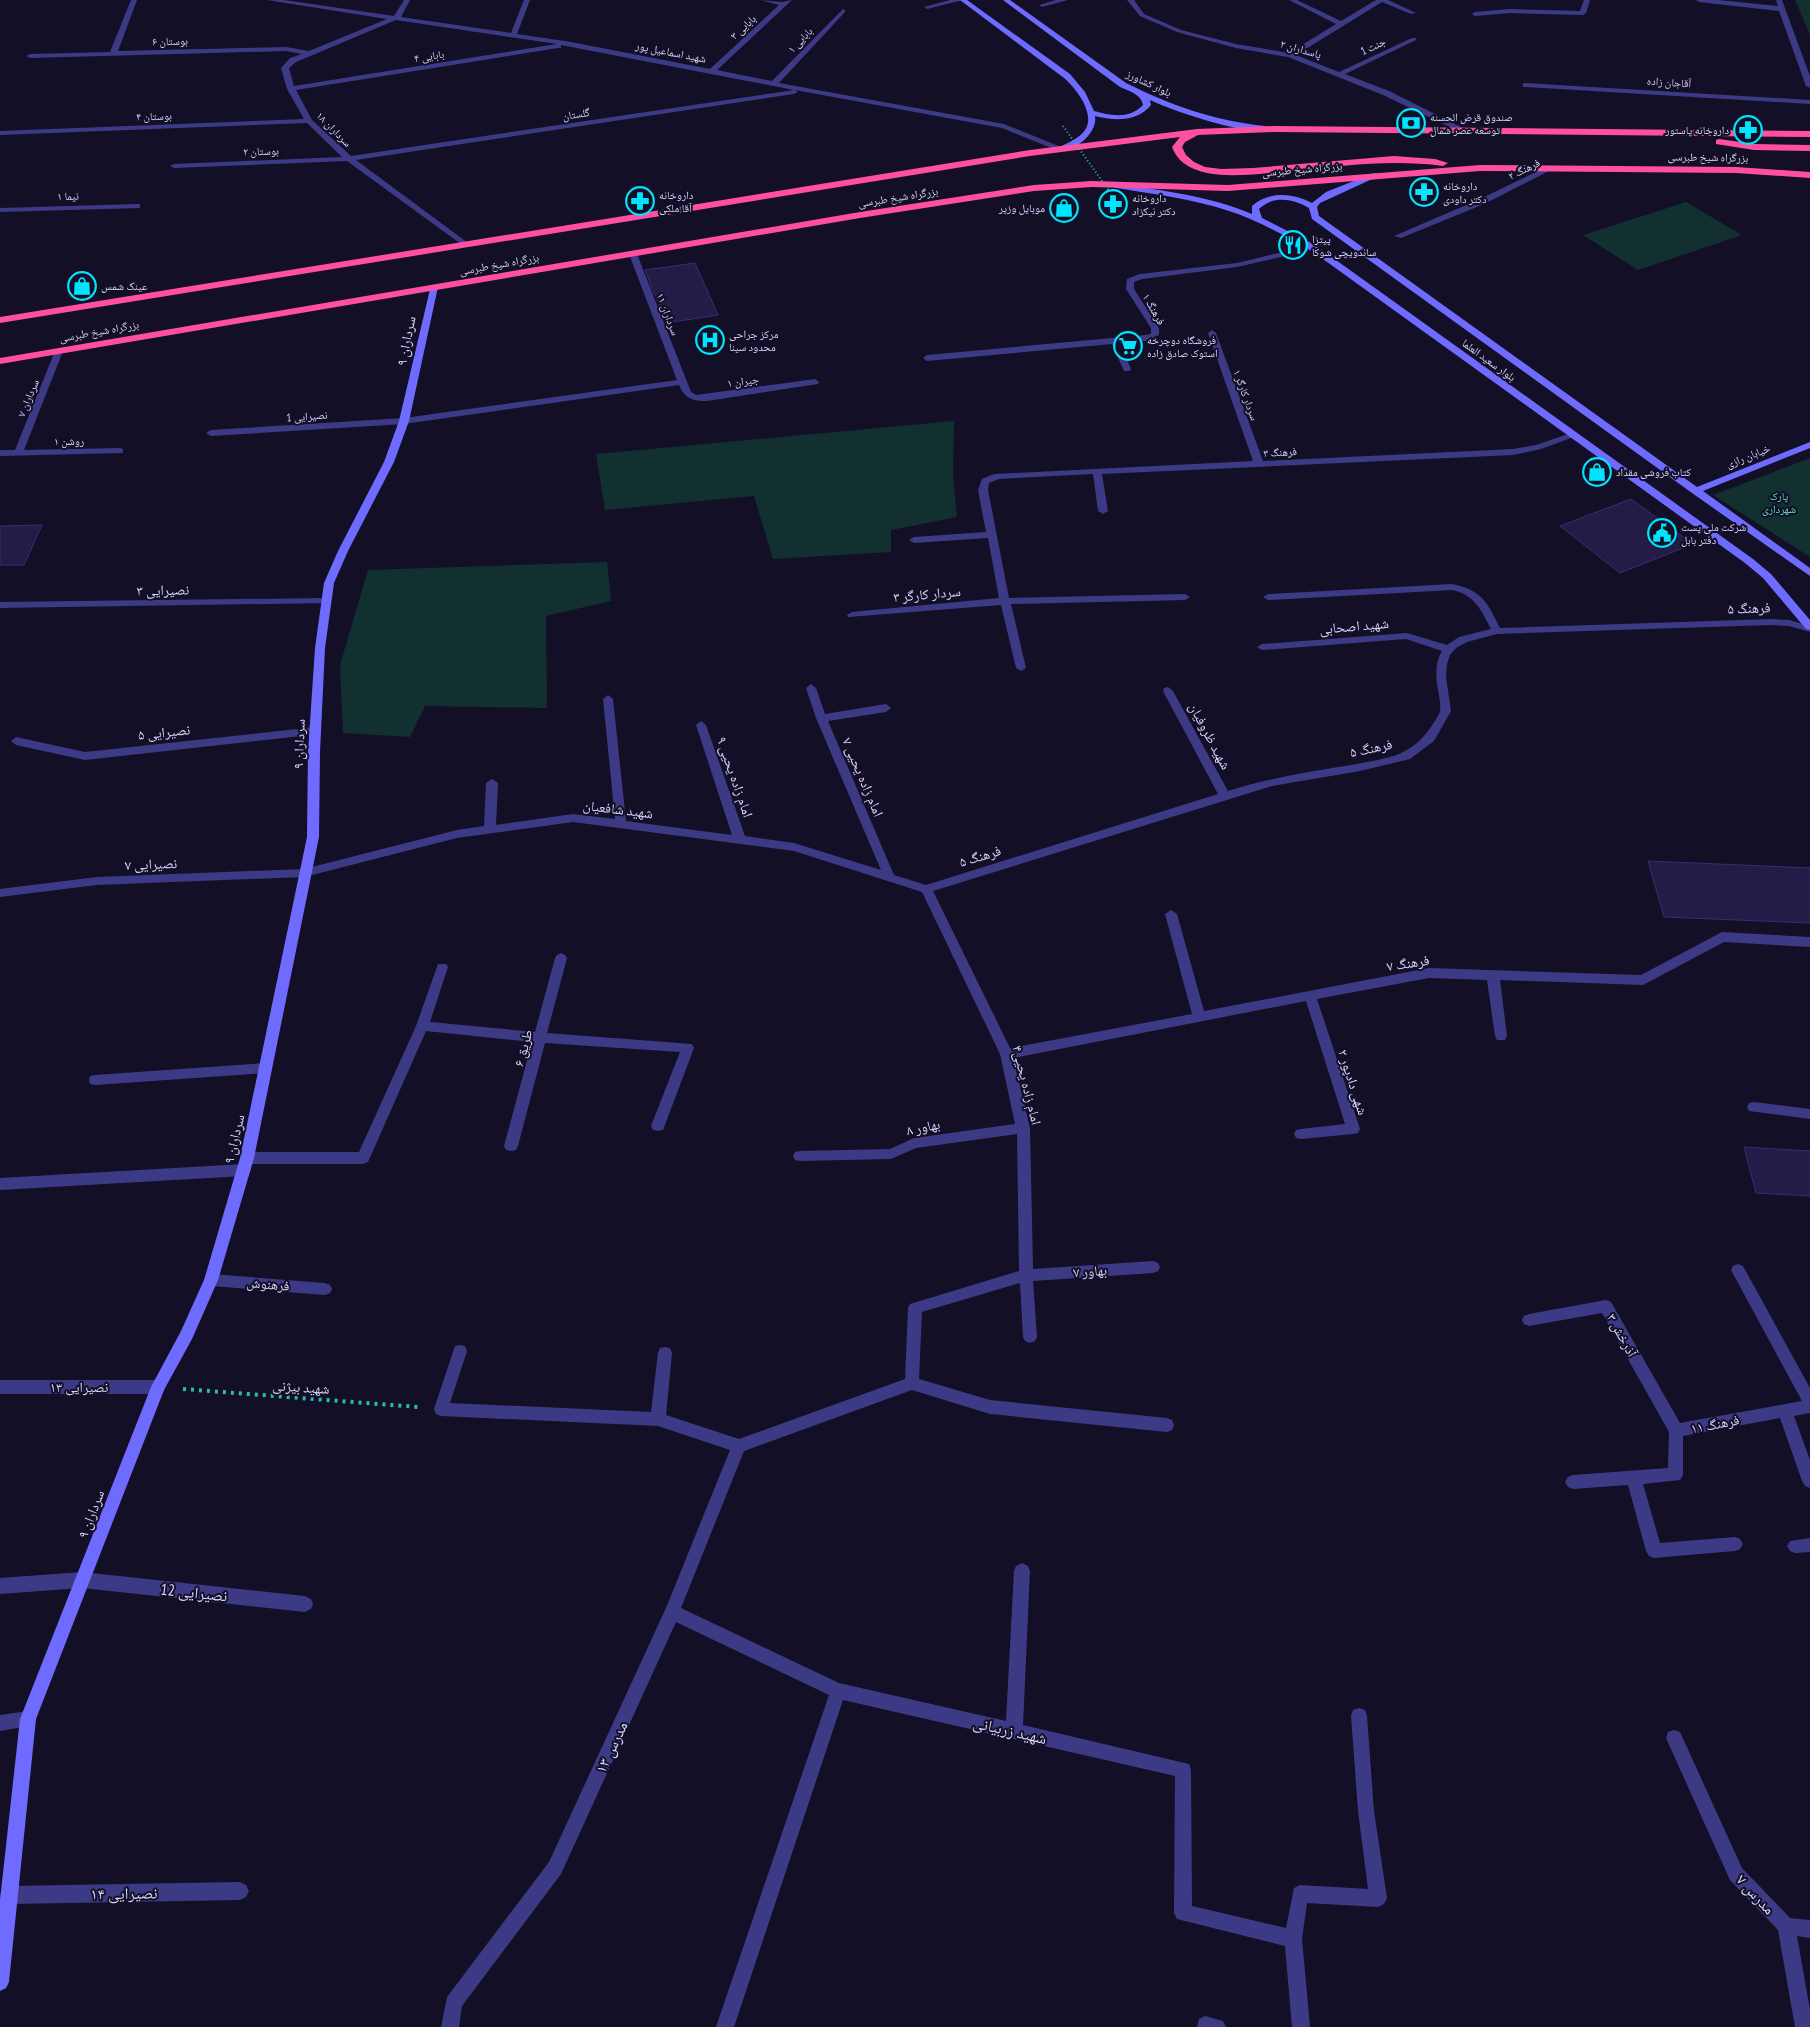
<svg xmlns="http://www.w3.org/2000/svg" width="1810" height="2027" viewBox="0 0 1810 2027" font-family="'PT Sans Narrow','Noto Naskh Arabic',sans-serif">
  <rect width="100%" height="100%" fill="#130f26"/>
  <path fill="#12302f" d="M1795,0H1810V35Z
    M1686,202L1742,235L1638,270L1583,235Z
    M954,421L953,476L957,517L891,530V552L773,559L754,496L605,510L596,454Z
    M1810,458V557L1713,495Z
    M607,562L611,601L546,616L547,708L425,706L410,737L343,733L340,665L368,570Z"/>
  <path fill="#241b47" stroke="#3b2d73" d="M695,263L718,315L666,323L645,270Z
    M1631,499L1693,544L1620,573L1560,526Z
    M42,525L24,565H0V526Z
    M1648,861L1810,868V923L1664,917Z
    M1744,1147L1810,1151V1196L1756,1193Z"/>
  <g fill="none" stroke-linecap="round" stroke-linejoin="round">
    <path stroke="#2fb8b0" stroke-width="4" stroke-dasharray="3 5" stroke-linecap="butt" d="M183,1389L418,1407"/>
    <path fill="#3d3a85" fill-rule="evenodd" d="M131,0H137L118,51L286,47L309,51L387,19L267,0H284L394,16L404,0H410L401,17L511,33L524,0H530L517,34L571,42L710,69L779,5L760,0L783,2L792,0L717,70L772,81L843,9L845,10V12L779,83L1004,124L1066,149L1059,151L1002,128L795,90L798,92L794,94L356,160L468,243V247H465L347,161L174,168L170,166L174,164L342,157L307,123L0,135V131L304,119L287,89L281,68L290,58L302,54L286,51L30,58L26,56L30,54L110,52ZM396,20L557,44L294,86L289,68L296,62ZM561,45L794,90L351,156L312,120L296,90L558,48H561Z
      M950,0H963L927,9L924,7Z
      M1056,0H1068L1042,7L1039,5Z
      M1127,0H1134L1144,14L1181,30L1236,44L1289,53L1336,24L1289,0H1297L1341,21L1376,0H1388L1416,13L1411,14L1382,2L1296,55L1339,72L1412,38H1416V40L1345,74L1389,91L1469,131L1462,133L1383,95L1288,57L1236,48L1177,32L1140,16Z
      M1584,0H1590L1586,13L1583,15L1510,13L1475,16L1472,14L1475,12L1510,9L1580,11Z
      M1696,0H1718L1778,6L1776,0H1782L1810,76V88L1806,86L1779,11L1699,2Z
      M1523,83L1810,100V104L1526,87H1523Z
      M1546,167L1553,169L1484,204L1401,238L1394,236L1478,200Z
      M137,204H140V208L0,212V208Z
      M1312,245L1316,247L1315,249L1237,267L1142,279L1134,282V289L1159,328V335L1146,341L1120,343L1131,369L1130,371H1124L1123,369L1112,344L927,361L923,358L927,355L1145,335L1151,334V328L1126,289L1127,279L1140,274L1237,263Z
      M630,252L637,254L691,392L696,395L815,379L819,382L818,384L707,401C693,401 685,399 679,385L404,424L211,436L206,433L211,430L404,418L677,380L629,254Z
      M1212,330L1216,333L1263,461L1513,449L1536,445L1574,432L1579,435L1541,449L1513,455L1102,474L1108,511L1103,514L1098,511L1093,474L999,479L989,483L988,490L1009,598L1185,594L1190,597L1185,600L1011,604L1026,668L1021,671L1016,668L1001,605L848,617L847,615L852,612L999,598L988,538L914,543L909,540L914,537L986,532L978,490L982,479L994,474L1253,461L1208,333Z
      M59,348L63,351L24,450L120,448L123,449V453L0,456V450H15L55,351Z
      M1452,584C1482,590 1487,602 1500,628L1771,619L1789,620L1810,626V632L1789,626L1771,625L1497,634L1467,642L1456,648L1450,655L1447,664L1446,677L1451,711L1434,741L1410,759L1360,771L1272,786L933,891L1010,1048L1192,1014L1165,914L1171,910L1177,914L1204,1011L1429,968L1641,975L1722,932L1810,937V947L1724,942L1643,985L1500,980L1507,1036L1505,1040H1497L1495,1036L1487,980L1429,978L1317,999L1360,1129L1358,1133L1353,1134L1301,1139L1296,1138L1294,1134L1296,1130L1301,1129L1345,1124L1306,1001L1013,1058L1030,1128L1033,1269L1153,1261L1158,1263L1160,1267L1158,1271L1153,1273L1033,1281L1037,1337L1035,1341L1030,1343L1025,1341L1023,1337L1020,1283L922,1312L919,1379L990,1400L1167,1418L1172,1420L1174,1425L1172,1430L1167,1432L990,1414L912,1390L744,1451L681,1608L839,1683L1006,1721L1014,1571L1016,1566L1022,1563L1028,1566L1030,1571L1023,1725L1189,1764L1191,1770L1192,1906L1286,1928L1294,1888L1300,1885L1368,1889L1358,1811L1351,1716L1353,1710L1359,1708L1365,1710L1367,1716L1374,1811L1387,1898L1384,1904L1378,1907L1307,1903L1302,1939L1310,2027H1292L1285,1946L1177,1919L1174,1913L1175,1776L843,1700L734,2027H716L829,1695L676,1622L561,1874L462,2006L459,2027H441L447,1997L549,1862L666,1608L730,1450L658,1426L441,1416L436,1414L434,1409L455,1346L460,1345L465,1346L467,1351L450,1403L651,1412L658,1353L660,1348L665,1347L670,1348L672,1353L666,1415L739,1439L905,1379L908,1308L910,1304L1019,1271L1017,1134L916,1148L891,1159L800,1161L795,1160L793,1156L795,1152L800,1151L890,1149L914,1138L1015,1124L1000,1054L922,892L794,851L573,822L457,838L304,877L97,885L0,897V889L97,877L304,869L457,830L484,826L486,783L492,779L498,783L496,825L573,814L615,819L603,699L608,695L613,699L626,821L732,835L696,725L701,721L706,725L745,836L794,843L881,870L816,718L806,688L811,684L816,688L825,714L886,704L891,708L886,712L828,721L894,875L926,885L1218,794L1163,691L1164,688L1168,687L1173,691L1228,791C1264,780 1295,774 1332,768C1349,765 1389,760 1403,752C1420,744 1430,730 1439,714C1445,703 1428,674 1442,651L1406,639L1262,650L1257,647L1262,644L1407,633L1447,645L1459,637L1491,629C1481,610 1475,595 1452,590L1268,600L1263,597L1268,594Z
      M326,598L331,601L330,603L0,608V602Z
      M315,727L320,731L319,734L85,760L16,745L11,741L16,737L85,752Z
      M561,953L565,955L567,958L547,1033L692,1044L694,1048L663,1130L658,1131L653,1130L651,1126L680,1052L545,1043L518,1146L516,1150L511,1151L506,1150L504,1146L532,1042L426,1031L368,1162L363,1164H247L242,1162L240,1158L242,1154L247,1152H359L416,1026L438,964H446L448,967L430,1022L535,1032L555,958L557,955Z
      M265,1063L270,1064L271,1068L270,1072L265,1073L95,1085L90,1084L89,1080L90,1076L95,1075Z
      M1754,1102L1810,1109V1119L1749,1111L1747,1107L1749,1103Z
      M244,1164L249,1166L251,1170L249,1174L244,1176L0,1190V1178Z
      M1738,1264L1743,1266L1810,1388V1413L1794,1416L1810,1460V1488L1805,1486L1802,1481L1780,1418L1683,1436V1475L1680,1480L1643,1484L1660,1543L1735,1537L1740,1539L1743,1544L1740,1549L1735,1551L1654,1558L1649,1556L1646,1551L1628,1485L1573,1489L1568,1487L1565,1482L1568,1477L1573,1475L1668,1468L1669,1432L1602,1313L1529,1326L1524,1324L1522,1320L1524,1316L1529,1314L1606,1300L1611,1302L1680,1423L1802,1401L1731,1270L1733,1266Z
      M211,1274L325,1283L330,1285L332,1289L330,1293L325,1295L211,1286L206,1284L204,1280L206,1276Z
      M0,1380H158L163,1382L165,1387L163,1392L158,1394H0Z
      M1810,1538V1552L1795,1553L1790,1551L1787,1546L1790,1541Z
      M82,1572L305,1596L311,1599L313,1604L311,1609L305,1612L82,1588L0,1594V1578Z
      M28,1711L34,1713L36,1719L34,1725L0,1731V1715Z
      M1674,1730L1680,1732L1742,1868L1790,1918L1810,1920V1938L1797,1936L1810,2010V2027H1795L1778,1930L1730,1880L1666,1738L1668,1732Z
      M240,1882L246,1885L249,1891L246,1897L240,1900L9,1904L3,1901L0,1895L3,1889L9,1886Z
      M1205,2016L1223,2021L1226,2027H1197L1199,2019Z"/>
    <path fill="#6f6bff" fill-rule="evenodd" d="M960,0H967L1070,74L1085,92L1094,111C1111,116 1130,119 1143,105C1141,94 1129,91 1120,87L1003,0H1010L1126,83C1170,105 1215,121 1265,126L1269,128C1253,139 1168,109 1150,100L1151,105C1137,122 1115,121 1095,116C1098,133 1075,152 1059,151V147C1068,143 1080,138 1085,130C1096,114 1076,88 1064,78Z
      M1374,173L1381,175L1320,203L1317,207L1319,216L1697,487L1810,442V448L1703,491L1810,568V576L1692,493L1312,219L1309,208C1293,199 1273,195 1259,209L1262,218L1315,245L1753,559L1771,574L1810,620V630L1806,629L1763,578L1745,563L1309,249C1283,235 1257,220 1229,211C1193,199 1154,194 1116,188L1112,186L1116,184C1162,190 1209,196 1252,214V206C1269,191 1292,193 1312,203L1326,192Z
      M431,285L438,287L409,421L394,462L348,551L334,583L325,648L320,752L319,837L254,1158L218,1280L192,1339L164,1390L36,1719L9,1982L6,1988L0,1991V1900L20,1719L151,1387L181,1331L204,1280L240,1158L307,837L308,752L315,648L324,583L338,551L384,462L399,421Z"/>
    <path fill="#ff4fa3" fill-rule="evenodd" d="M1275,126L1810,131V137L1275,132L1198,135L1185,142L1182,147L1186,155L1194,162L1205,167L1221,169L1253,168L1394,156L1435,159L1448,163L1443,166C1392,159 1342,166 1291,171C1264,173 1234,178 1207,173C1191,169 1178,163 1172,147L1180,137L1030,156L0,323V317L1030,150L1197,129Z
      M1719,139L1754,144L1810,145V151L1754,150L1716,144V140Z
      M1480,165L1736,167L1810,172V178L1736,173L1480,171L1228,191L1092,187L1034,191L860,218L0,364V358L860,212L1034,185L1092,181L1228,185Z"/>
    <path stroke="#2fb8b0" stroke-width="2" stroke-dasharray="1 2.5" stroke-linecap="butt" d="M1063,126L1112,195"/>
  </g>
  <defs>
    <symbol id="bank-ring" viewBox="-11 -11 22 22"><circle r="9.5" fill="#130f26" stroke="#00e5ff" stroke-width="1.5"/><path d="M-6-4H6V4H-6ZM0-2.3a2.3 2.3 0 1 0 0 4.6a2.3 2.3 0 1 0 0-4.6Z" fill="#00e5ff"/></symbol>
    <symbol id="pharmacy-ring" viewBox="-11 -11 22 22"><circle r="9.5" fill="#130f26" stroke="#00e5ff" stroke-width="1.5"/><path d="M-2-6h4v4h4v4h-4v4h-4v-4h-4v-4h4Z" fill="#00e5ff"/></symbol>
    <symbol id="shop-ring" viewBox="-11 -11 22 22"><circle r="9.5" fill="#130f26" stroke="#00e5ff" stroke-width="1.5"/><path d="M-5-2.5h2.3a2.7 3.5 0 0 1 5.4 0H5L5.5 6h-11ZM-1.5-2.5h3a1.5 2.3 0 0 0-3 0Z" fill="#00e5ff"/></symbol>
    <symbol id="restaurant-ring" viewBox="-11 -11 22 22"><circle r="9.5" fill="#130f26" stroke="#00e5ff" stroke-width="1.5"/><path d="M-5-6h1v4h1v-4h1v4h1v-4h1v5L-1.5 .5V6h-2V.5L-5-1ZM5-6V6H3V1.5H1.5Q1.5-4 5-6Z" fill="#00e5ff"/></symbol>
    <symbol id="hospital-ring" viewBox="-11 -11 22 22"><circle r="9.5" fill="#130f26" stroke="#00e5ff" stroke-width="1.5"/><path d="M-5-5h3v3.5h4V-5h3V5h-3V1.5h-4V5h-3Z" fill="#00e5ff"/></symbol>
    <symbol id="supermarket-ring" viewBox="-11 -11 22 22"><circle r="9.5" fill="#130f26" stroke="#00e5ff" stroke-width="1.5"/><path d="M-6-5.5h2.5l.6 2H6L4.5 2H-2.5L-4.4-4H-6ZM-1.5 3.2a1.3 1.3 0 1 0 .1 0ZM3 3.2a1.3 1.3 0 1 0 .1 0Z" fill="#00e5ff"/></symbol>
    <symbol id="civic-ring" viewBox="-11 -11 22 22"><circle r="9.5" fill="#130f26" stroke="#00e5ff" stroke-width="1.5"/><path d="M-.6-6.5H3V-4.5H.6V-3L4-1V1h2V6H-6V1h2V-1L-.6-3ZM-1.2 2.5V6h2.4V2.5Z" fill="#00e5ff"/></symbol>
  </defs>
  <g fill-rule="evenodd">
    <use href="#bank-ring" x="1395" y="107" width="32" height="32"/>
    <use href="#pharmacy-ring" x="1732" y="114" width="32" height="32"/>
    <use href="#pharmacy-ring" x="1408" y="176" width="32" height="32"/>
    <use href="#pharmacy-ring" x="624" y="185" width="32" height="32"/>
    <use href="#pharmacy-ring" x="1097" y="188" width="32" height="32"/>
    <use href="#shop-ring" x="1048" y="192" width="32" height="32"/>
    <use href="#restaurant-ring" x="1277" y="229" width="32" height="32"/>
    <use href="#shop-ring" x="66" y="270" width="32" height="32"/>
    <use href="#hospital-ring" x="694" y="324" width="32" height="32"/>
    <use href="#supermarket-ring" x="1112" y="330" width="32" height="32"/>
    <use href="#shop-ring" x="1581" y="456" width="32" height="32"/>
    <use href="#civic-ring" x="1646" y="517" width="32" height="32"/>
  </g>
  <g text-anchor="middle" stroke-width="4" stroke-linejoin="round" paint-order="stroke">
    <g font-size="11" fill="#d9d4ff" stroke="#130f26">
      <text transform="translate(743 27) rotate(-43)" y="4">بابایی ۳</text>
      <text transform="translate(800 40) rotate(-46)" y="4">بابایی ۱</text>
      <text transform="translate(170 41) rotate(-2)" y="4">بوستان ۶</text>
      <text transform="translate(1373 46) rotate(-25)" y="4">جنت 1</text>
      <text transform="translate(1301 49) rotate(16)" y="4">پاسداران ۲</text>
      <text transform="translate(671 52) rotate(11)" y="4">شهید اسماعیل پور</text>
      <text transform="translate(429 56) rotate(-9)" y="4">بابایی ۴</text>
      <text transform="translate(1669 82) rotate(4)" y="4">آقاجان زاده</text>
      <text transform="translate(1149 83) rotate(25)" y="4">بلوار کشاورز</text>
      <text transform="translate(576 114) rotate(-9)" y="4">گلستان</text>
      <text transform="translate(154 116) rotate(-2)" y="4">بوستان ۴</text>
      <text transform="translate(334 129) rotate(45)" y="4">سرداران ۱۸</text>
      <text transform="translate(261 151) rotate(-2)" y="4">بوستان ۲</text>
      <text transform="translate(1708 157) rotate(1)" y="4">بزرگراه شیخ طبرسی</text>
      <text transform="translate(1302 169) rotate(-5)" y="4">بزرگراه شیخ طبرسی</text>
      <text transform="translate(1524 169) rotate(-26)" y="4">فرهنگ ۲</text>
      <text transform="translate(68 196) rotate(-2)" y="4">نیما ۱</text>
      <text transform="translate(898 197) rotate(-9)" y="4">بزرگراه شیخ طبرسی</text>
      <text transform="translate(499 264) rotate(-10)" y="4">بزرگراه شیخ طبرسی</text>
      <text transform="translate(1154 309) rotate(61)" y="4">فرهنگ ۱</text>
      <text transform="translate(668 314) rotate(69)" y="4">سرداران ۱۱</text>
      <text transform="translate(99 331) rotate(-10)" y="4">بزرگراه شیخ طبرسی</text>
      <text transform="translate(1489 360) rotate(36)" y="4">بلوار سعید العلما</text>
      <text transform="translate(743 381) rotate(-8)" y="4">جیران ۱</text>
      <text transform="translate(1246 395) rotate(70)" y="4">سردار کارگر ۱</text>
      <text transform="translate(28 398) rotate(-68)" y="4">سرداران ۷</text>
      <text transform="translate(307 416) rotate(-4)" y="4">نصیرایی 1</text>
      <text transform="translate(69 441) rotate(-1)" y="4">روشن ۱</text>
      <text transform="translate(1280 452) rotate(-3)" y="4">فرهنگ ۳</text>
      <text transform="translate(1748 456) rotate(-22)" y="4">خیابان رازی</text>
    </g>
    <g font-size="11" fill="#d9d4ff" stroke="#130f26" text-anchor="start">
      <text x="1430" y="121">صندوق قرض الحسنه<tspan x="1430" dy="13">توسعه عصر شمال</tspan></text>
      <text x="1729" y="134" text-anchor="end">داروخانه پاستور</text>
      <text x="1443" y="190">داروخانه<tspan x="1443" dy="13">دکتر داودی</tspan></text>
      <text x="659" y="199">داروخانه<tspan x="659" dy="13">آقا ملکی</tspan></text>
      <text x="1132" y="202">داروخانه<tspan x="1132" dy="13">دکتر نیکزاد</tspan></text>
      <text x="1045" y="212" text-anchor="end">موبایل وزیر</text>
      <text x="1312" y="243">پیتزا<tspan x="1312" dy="13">ساندویچی شوکا</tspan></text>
      <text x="101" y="290">عینک شمس</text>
      <text x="729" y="338">مرکز جراحی<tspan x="729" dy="13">محدود سینا</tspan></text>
      <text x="1147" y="344">فروشگاه دوچرخه<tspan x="1147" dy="13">استوک صادق زاده</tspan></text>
      <text x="1616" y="476">کتاب فروشی مقداد</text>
      <text x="1681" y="531">شرکت ملی پست<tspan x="1681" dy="13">دفتر بابل</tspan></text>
    </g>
    <g font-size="11" fill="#5fe0c0" stroke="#130f26">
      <text x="1779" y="500">پارک<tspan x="1779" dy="13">شهرداری</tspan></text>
    </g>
    <g font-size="14" fill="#d9d4ff" stroke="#130f26">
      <text transform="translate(406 341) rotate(-79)" y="5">سرداران ۹</text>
      <text transform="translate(163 590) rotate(-1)" y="5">نصیرایی ۳</text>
      <text transform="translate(927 594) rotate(-5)" y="5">سردار کارگر ۳</text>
      <text transform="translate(1749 608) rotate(-2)" y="5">فرهنگ ۵</text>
      <text transform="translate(1354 626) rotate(-5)" y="5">شهید اصحابی</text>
      <text transform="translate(164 732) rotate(-6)" y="5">نصیرایی ۵</text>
      <text transform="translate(1210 736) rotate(62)" y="5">شهید ظروفیان</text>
      <text transform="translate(299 744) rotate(-88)" y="5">سرداران ۹</text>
      <text transform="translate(1371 748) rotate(-12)" y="5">فرهنگ ۵</text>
      <text transform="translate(735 777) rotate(71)" y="5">امام زاده یحیی ۹</text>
      <text transform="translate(863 777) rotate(67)" y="5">امام زاده یحیی ۷</text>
      <text transform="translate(618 809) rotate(7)" y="5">شهید شافعیان</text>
      <text transform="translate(980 856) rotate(-17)" y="5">فرهنگ ۵</text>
      <text transform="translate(151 864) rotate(-2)" y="5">نصیرایی ۷</text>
      <text transform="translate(1408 963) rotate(-9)" y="5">فرهنگ ۷</text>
      <text transform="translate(523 1048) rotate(-75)" y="5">طریق ۶</text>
      <text transform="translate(1353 1082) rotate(72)" y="5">شهی دادپور ۲</text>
      <text transform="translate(1027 1085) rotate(76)" y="5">امام زاده یحیی۴</text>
      <text transform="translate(923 1127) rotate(-12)" y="5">بهاور ۸</text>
      <text transform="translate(234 1139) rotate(-77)" y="5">سرداران ۹</text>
      <text transform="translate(1090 1271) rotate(-4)" y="5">بهاور ۷</text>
      <text transform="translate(268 1284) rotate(5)" y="5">فرهنوش</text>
      <text transform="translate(1622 1335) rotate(61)" y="5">آذرخش ۳</text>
      <text x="79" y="1392">نصیرایی ۱۳</text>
      <text transform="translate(301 1387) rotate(4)" y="5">شهید بیژنی</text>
      <text transform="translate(1715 1424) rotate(-11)" y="5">فرهنگ ۱۱</text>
      <text transform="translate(91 1514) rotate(-69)" y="5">سرداران ۹</text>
    </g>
    <g font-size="16" fill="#d9d4ff" stroke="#130f26">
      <text transform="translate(194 1592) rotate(6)" y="6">نصیرایی 12</text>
      <text transform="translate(1010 1730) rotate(13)" y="6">شهید زربیانی</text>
      <text transform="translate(611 1747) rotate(-65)" y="6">مدرس ۱۳</text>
      <text transform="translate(124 1893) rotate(-1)" y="6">نصیرایی ۱۴</text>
      <text transform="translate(1756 1894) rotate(47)" y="6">مدرس ۷</text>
    </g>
  </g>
</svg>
